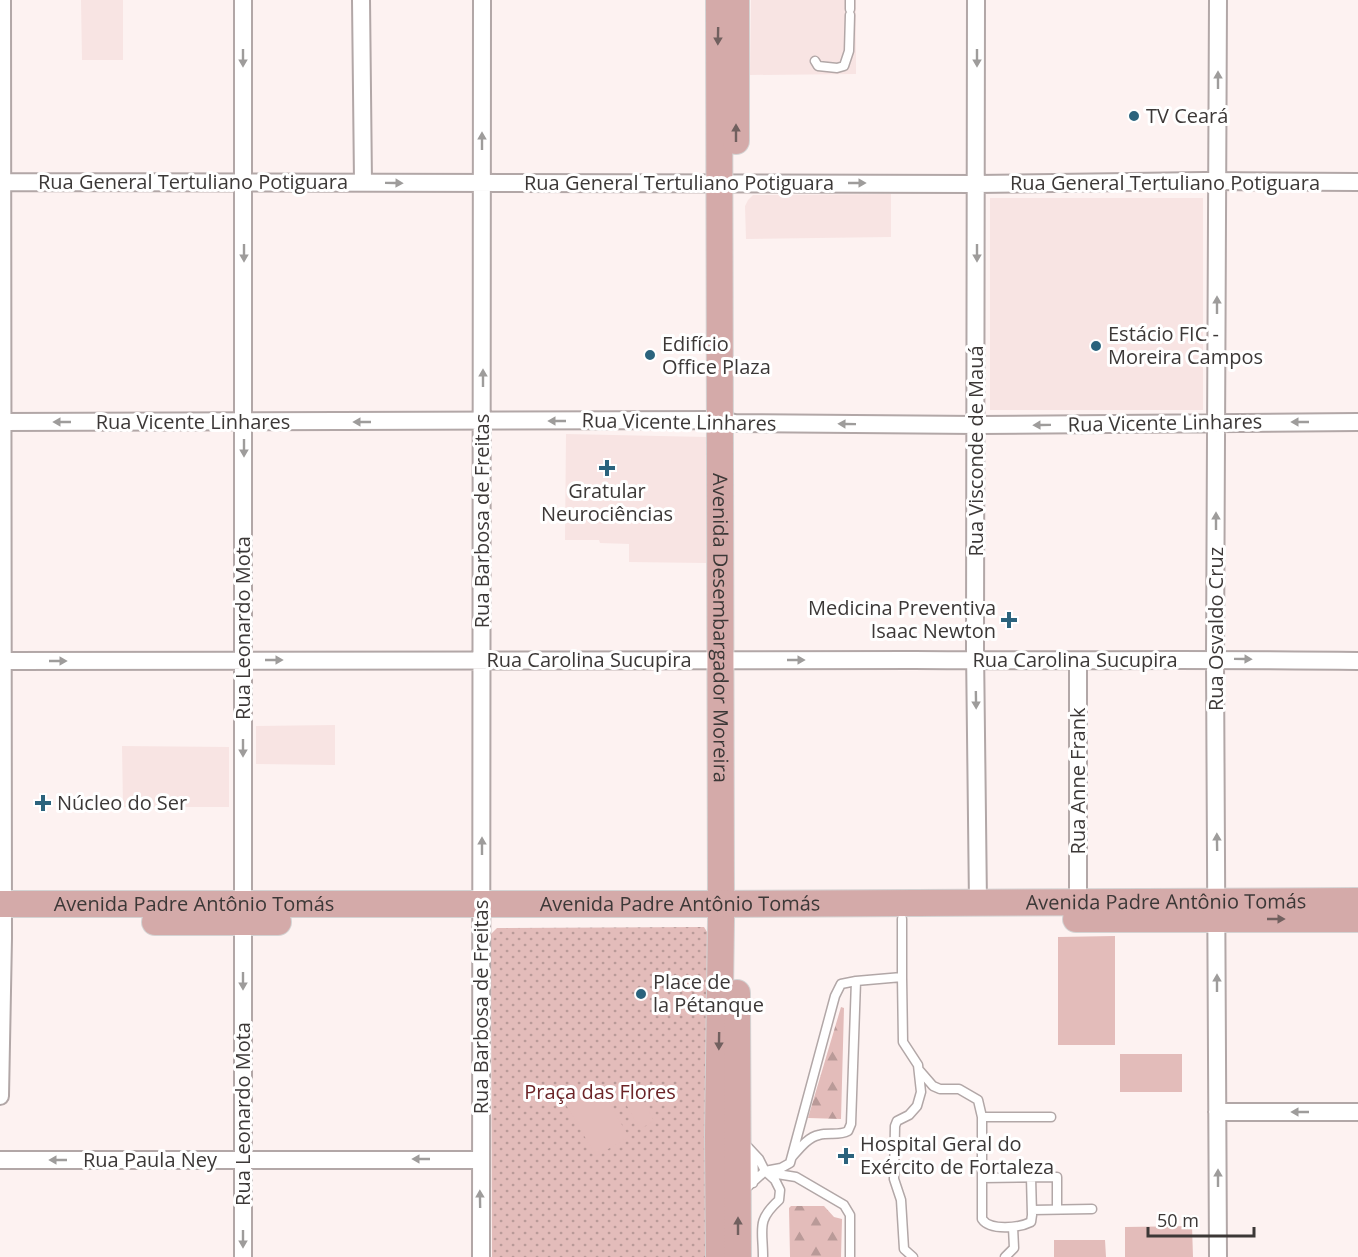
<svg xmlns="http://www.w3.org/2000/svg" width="1358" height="1257" viewBox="0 0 1358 1257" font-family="'Open Sans',sans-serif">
  <defs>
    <pattern id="grass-dots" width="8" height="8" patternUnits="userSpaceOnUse" patternTransform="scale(1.5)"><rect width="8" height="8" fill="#e3bcba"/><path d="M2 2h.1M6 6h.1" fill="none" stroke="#b99a98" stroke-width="1.8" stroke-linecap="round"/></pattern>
    <pattern id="forest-firs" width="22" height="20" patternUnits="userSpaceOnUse" patternTransform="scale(1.5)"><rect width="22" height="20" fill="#e3bcba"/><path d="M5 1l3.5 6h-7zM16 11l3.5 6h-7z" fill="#b99a98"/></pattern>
  </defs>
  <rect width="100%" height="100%" fill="#fdf2f1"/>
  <path fill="#f8e4e3" d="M81,0H123V60H82Z
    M751,0H856V74L750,75Z
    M891,194V237L746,239L745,206L748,200L753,195Z
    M990,198H1203V410H990Z
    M566,434L707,437L706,563L629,562V544L600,543L599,540H565Z
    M335,725V765L256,764V726Z
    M122,746L229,747V807H123Z"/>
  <path fill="url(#grass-dots)" d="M704,927L709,935L708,1257H492L491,934L497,928Z"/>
  <path fill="url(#forest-firs)" d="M841,1007L844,1008L841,1119L808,1118Z
    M791,1206H824L834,1217L842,1219L841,1257H790L789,1208Z"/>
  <path fill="#e3bcba" d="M1115,936V1045H1058V937Z
    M1120,1054H1182V1092H1120Z
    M595,1079L629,1137L596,1156L562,1098Z
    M637,1089L654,1121L640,1129L622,1097Z
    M1192,1226L1193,1257H1125V1227Z
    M1054,1240H1105L1106,1257H1054Z"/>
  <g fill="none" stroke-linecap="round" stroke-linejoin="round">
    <defs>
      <path id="service" d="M850,0V9
        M815,61L818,66L837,68L844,66L849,51L850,15
        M902,977L903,1042L918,1065L921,1092L917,1106L909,1115L897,1121L895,1126L894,1179L901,1200L904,1249L913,1257
        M920,1071L933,1086L940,1089H959L978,1100L982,1117V1219C990,1231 1019,1228 1031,1222L1032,1215L1031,1177
        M982,1117H1051
        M745,1144L759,1159L765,1171L775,1180L780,1190L779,1200C756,1221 763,1228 763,1257
        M792,1157C799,1149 808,1137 819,1135C829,1132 839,1136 848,1131L851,1124L856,981
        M771,1173L796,1177L844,1205L850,1215V1257
        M982,1178L1057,1177V1209
        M753,1183L754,1178L753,1154
        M743,1191L765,1171L781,1168L790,1163L835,996L841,984L856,981L902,977V919
        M1032,1210L1092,1209
        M1005,1257L1014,1248L1013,1227"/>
      <path id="minor" d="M361,0L363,182
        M976,0L975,649L978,903
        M1218,0L1215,659L1218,1257
        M0,182L977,184L1205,181L1358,182
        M0,422L720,420L735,423L977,425L1358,422
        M0,661C305,658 610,659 914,660C1062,661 1210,659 1358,661
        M1078,901V661
        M0,1096L3,938L2,0
        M1217,1112H1358
        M0,1160H480
        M243,1257V0
        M481,1257L482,0"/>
      <g id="primary">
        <path id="s1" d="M719,0L721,920L718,1136L719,1257"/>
        <path d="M736,141V0"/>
        <path id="s2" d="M0,904H699L1358,901"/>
        <path d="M1076,919H1358"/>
        <path d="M155,922H278"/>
        <path d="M737,993L738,1257"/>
      </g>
    </defs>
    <use href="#service" stroke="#b2a7a7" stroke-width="11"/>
    <use href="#minor" stroke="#b2a7a7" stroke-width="20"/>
    <use href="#primary" stroke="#d4d3d3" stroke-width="28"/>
    <use href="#service" stroke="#fff" stroke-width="8"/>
    <use href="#minor" stroke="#fff" stroke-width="16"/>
    <use href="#primary" stroke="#d4aaa9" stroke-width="26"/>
  </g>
  <defs><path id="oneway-solid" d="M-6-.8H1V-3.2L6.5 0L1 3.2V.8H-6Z" transform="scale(1.5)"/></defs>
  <g fill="#71605f">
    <use href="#oneway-solid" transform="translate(718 36) rotate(91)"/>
    <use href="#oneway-solid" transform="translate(736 133) rotate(-90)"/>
    <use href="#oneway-solid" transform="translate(1276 919)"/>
    <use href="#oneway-solid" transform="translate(719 1041) rotate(91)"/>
    <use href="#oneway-solid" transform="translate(738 1226) rotate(-90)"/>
  </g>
  <g fill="#9e9c9b">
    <use href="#oneway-solid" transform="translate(243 58) rotate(90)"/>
    <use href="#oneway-solid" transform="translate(977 58) rotate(90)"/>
    <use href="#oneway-solid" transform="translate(1218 80) rotate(-90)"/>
    <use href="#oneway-solid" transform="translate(482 141) rotate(-90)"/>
    <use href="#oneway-solid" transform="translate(394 183) rotate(1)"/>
    <use href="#oneway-solid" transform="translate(857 183)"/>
    <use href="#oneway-solid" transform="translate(244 253) rotate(90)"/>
    <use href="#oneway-solid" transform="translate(977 253) rotate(90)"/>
    <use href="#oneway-solid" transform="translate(1217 305) rotate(-90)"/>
    <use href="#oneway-solid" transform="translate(483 378) rotate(-90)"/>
    <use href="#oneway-solid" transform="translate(557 421) rotate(180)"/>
    <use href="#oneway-solid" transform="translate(62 422) rotate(-180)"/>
    <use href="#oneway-solid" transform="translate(362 422) rotate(180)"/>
    <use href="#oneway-solid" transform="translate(1300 422) rotate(180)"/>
    <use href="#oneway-solid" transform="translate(847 424) rotate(-179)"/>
    <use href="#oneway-solid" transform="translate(1042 425) rotate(179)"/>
    <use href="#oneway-solid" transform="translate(244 448) rotate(90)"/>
    <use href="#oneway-solid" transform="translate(1216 521) rotate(-90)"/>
    <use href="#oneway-solid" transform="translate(1243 659) rotate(1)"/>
    <use href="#oneway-solid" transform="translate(274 660)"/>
    <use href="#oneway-solid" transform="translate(796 660)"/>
    <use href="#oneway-solid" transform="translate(58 661)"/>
    <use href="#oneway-solid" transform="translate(976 700) rotate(89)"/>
    <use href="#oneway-solid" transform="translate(243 748) rotate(90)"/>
    <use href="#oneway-solid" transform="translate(1217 842) rotate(-91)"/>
    <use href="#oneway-solid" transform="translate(482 846) rotate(-90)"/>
    <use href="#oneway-solid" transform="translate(243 981) rotate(90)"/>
    <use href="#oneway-solid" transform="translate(1217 983) rotate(-90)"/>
    <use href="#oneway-solid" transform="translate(1300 1112) rotate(180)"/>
    <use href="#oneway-solid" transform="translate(421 1159) rotate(-180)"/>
    <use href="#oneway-solid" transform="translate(58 1160) rotate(180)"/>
    <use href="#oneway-solid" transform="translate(1218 1178) rotate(-90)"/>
    <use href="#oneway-solid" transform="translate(480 1199) rotate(-91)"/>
    <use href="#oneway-solid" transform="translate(243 1239) rotate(90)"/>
  </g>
  <g fill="#2b637d" stroke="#fff" stroke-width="2">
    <circle cx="1134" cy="116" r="6"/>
    <circle cx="1096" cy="346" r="6"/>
    <circle cx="650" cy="355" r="6"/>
    <path d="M604 459h6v6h6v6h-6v6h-6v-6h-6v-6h6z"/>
    <path d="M1006 611h6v6h6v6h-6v6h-6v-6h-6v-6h6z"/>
    <path d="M40 794h6v6h6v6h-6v6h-6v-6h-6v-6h6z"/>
    <circle cx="641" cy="994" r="6"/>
    <path d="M843 1147h6v6h6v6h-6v6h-6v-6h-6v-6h6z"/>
  </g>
  <g text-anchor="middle" stroke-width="6" stroke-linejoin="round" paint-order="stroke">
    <g font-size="20" fill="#3c3837" stroke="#fff" text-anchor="start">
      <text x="1146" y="123">TV Ceará</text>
      <text x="1108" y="341">Estácio FIC -<tspan x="1108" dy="23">Moreira Campos</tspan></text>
      <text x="662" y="351">Edifício<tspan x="662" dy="23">Office Plaza</tspan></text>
      <text x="607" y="498" text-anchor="middle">Gratular<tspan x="607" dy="23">Neurociências</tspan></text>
      <text x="996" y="615" text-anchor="end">Medicina Preventiva<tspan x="996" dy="23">Isaac Newton</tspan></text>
      <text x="57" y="810">Núcleo do Ser</text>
      <text x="653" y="989">Place de<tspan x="653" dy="23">la Pétanque</tspan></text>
      <text x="860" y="1151">Hospital Geral do<tspan x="860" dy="23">Exército de Fortaleza</tspan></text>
    </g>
    <g font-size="20" fill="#3c3837" stroke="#fff">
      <text x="193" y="189">Rua General Tertuliano Potiguara</text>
      <text x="679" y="190">Rua General Tertuliano Potiguara</text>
      <text x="1165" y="190">Rua General Tertuliano Potiguara</text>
      <text x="193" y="429">Rua Vicente Linhares</text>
      <text transform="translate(679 422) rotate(1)" y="7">Rua Vicente Linhares</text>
      <text transform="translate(1165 423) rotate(-1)" y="7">Rua Vicente Linhares</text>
      <text transform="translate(976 451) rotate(-90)" y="7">Rua Visconde de Mauá</text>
      <text transform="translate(482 521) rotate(-90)" y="7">Rua Barbosa de Freitas</text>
      <text transform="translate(243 628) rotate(-90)" y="7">Rua Leonardo Mota</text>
      <text dy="7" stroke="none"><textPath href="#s1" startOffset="628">Avenida Desembargador Moreira</textPath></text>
      <text transform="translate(1216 629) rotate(-90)" y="7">Rua Osvaldo Cruz</text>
      <text x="589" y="667">Rua Carolina Sucupira</text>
      <text x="1075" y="667">Rua Carolina Sucupira</text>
      <text transform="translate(1078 781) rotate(-90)" y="7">Rua Anne Frank</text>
      <text dy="7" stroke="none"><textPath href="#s2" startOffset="1166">Avenida Padre Antônio Tomás</textPath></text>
      <text dy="7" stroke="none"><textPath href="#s2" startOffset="194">Avenida Padre Antônio Tomás</textPath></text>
      <text dy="7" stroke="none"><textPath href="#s2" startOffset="680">Avenida Padre Antônio Tomás</textPath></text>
      <text transform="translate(481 1007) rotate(-90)" y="7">Rua Barbosa de Freitas</text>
      <text transform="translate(243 1114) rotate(-90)" y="7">Rua Leonardo Mota</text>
      <text x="150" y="1167">Rua Paula Ney</text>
    </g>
    <g font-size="20" fill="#6c2427" stroke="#fff">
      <text x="600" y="1099">Praça das Flores</text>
    </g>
  </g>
  <path d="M1148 1227v9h106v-9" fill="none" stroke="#3c3837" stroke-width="3"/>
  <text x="1157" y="1227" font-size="18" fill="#3c3837" stroke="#ffffff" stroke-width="4.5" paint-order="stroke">50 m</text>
</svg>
